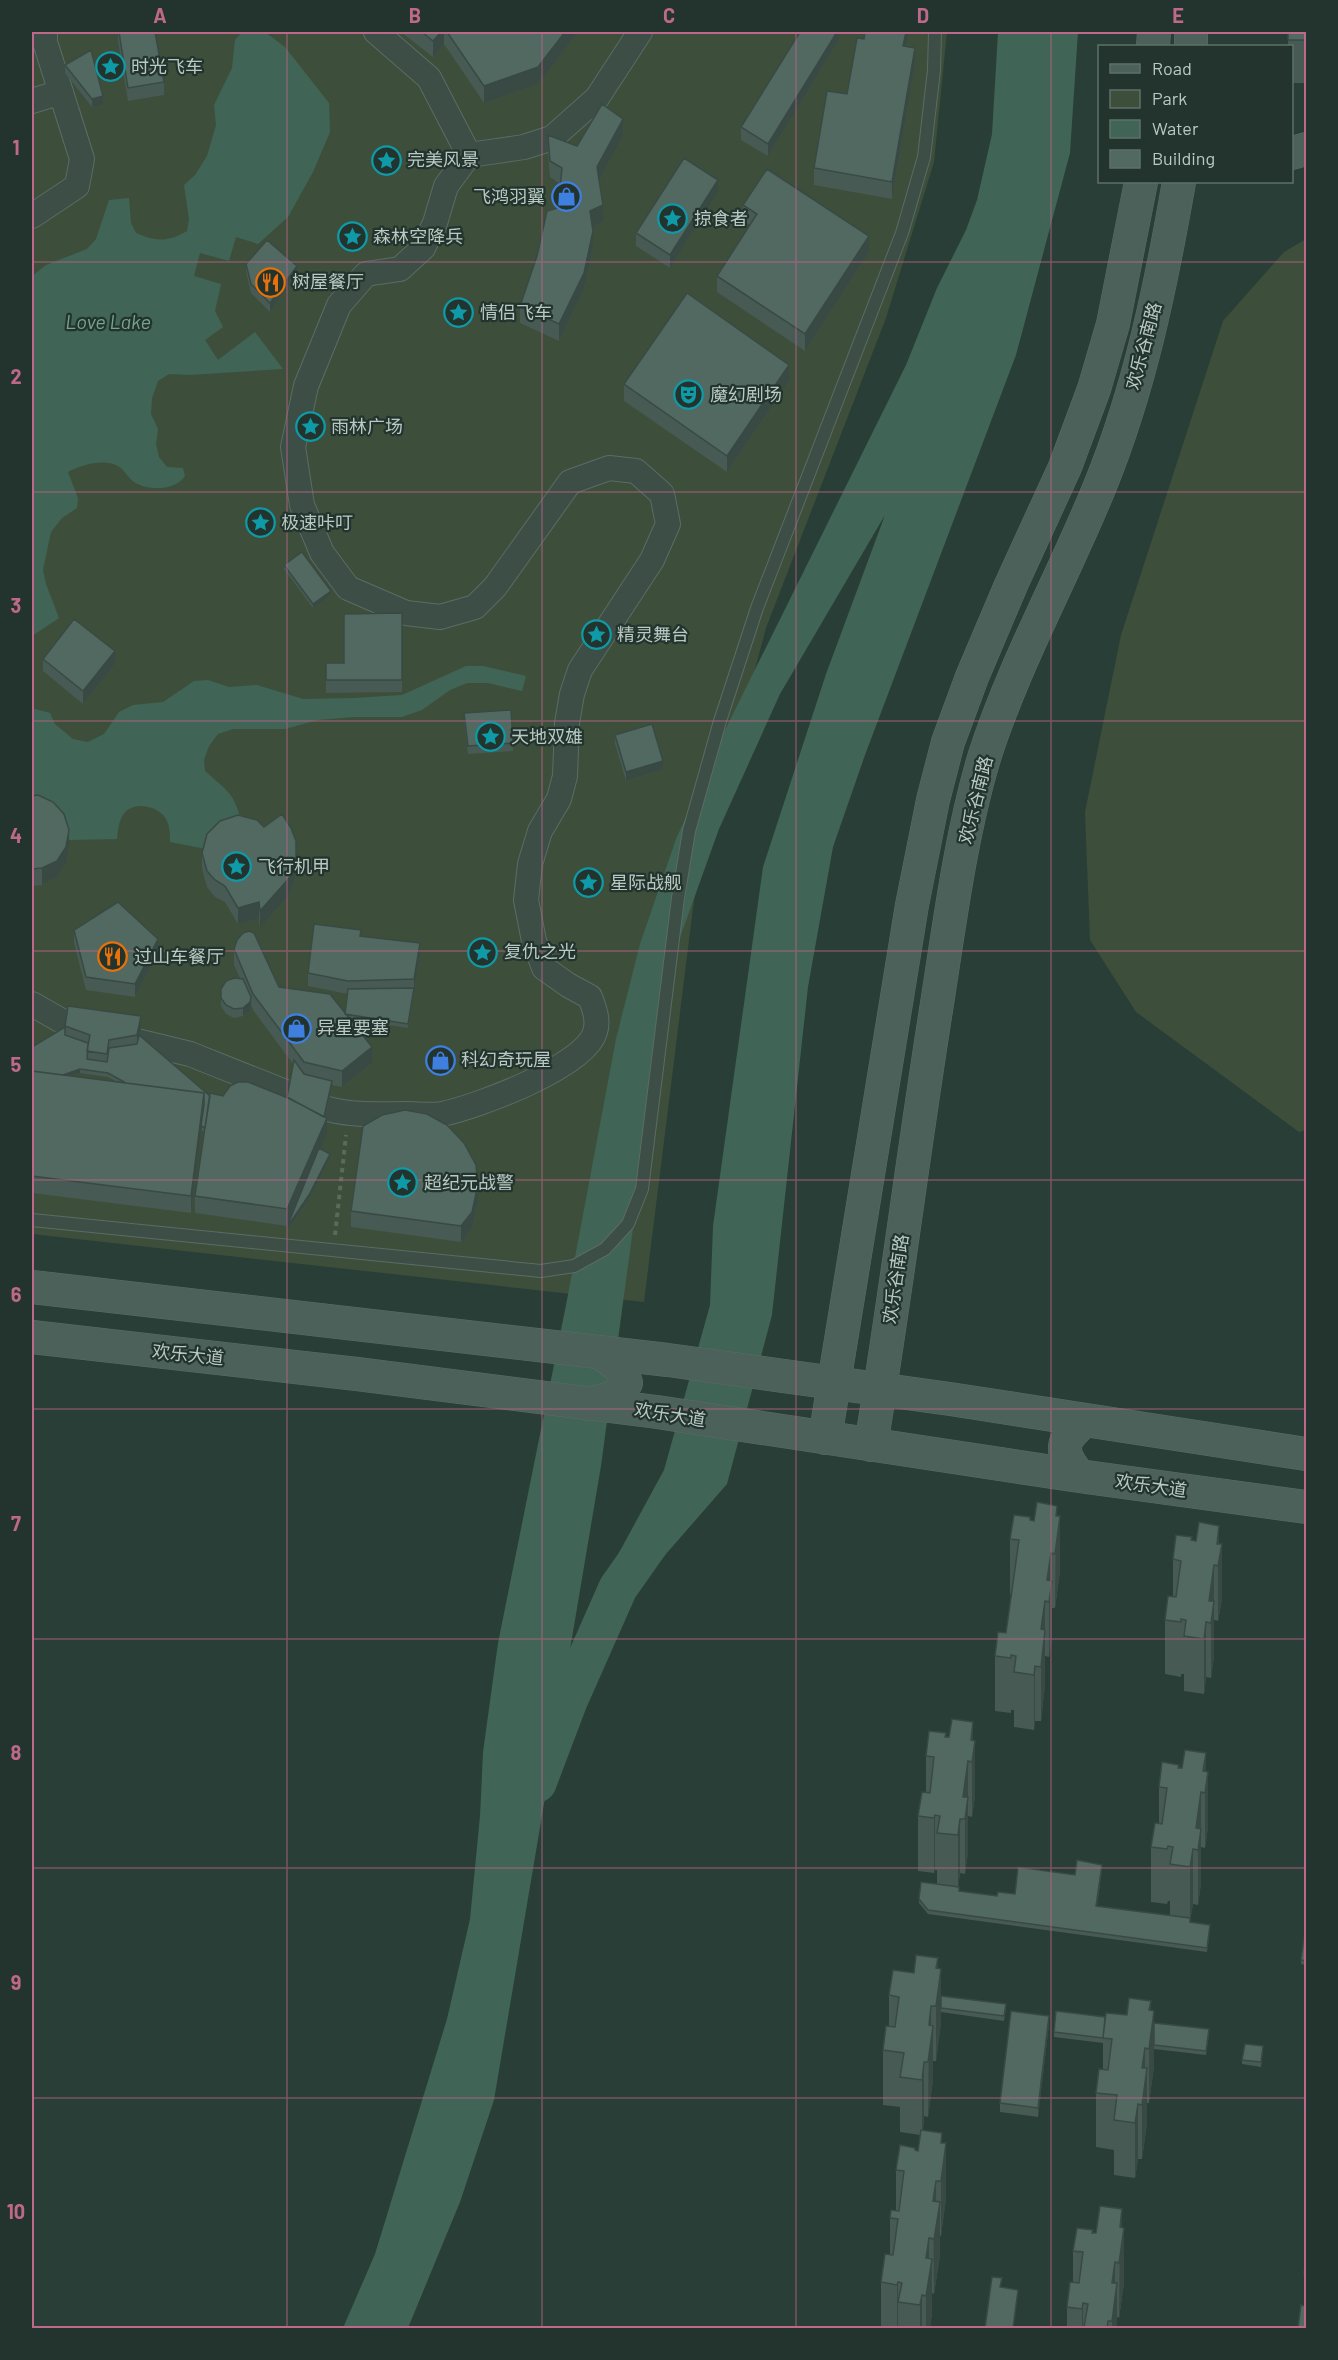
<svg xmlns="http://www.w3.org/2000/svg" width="1338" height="2360" viewBox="0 0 1338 2360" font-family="Barlow,'Noto Sans SC',sans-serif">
  <rect width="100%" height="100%" fill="#293e36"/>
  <path fill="#3d4f3a" d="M32,32H947L934,162L886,318L766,628L694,900L644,1302L32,1234Z
    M1306,239V1130L1299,1132L1136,1012L1090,940L1085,812L1121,635L1223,321L1284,252Z"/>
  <path fill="#406456" d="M242,32H265L285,47L329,103L330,132L313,172L288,217L258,244L236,237L229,261L200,253L194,276L221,284L215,311L223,327L205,340L218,360L255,332L283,369L190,375L169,374L158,381L152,398L151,414L158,429L156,444L159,457L167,467L183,468L185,476C175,491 148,491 134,482C128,478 124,469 118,466C104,458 80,465 68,472L78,498L77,508L62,518L51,532L43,570L46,584L59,618L32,636V276L46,265L87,249L96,239L109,200L129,198L131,223L136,233C155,242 169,242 187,231L189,219L184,185L195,175L207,156L216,125L214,105L232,68L235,40Z
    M998,32H1078L1070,153L1016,355L865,755L833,847L808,987L772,1315L727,1484L632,1593L603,1582L664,1470L710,1305L713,1226L763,867L826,674L885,515L780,694L719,829L678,943L651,1095L601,1466L494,2100L460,2202L408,2328H343L375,2254L447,2019L470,1919L480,1816L483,1752L498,1643L567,1300L616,1039L640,944L676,839L726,728L906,365L937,288L966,230L977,200L992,134Z
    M466,666H483L526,676L522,691L488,683H467L450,690L422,710L402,717H354L318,720L285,729H233L218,734L209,746L204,760L205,771C231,794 235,794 243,829L206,849L170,842C170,835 170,826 166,819C160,808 140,802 129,809C119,815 118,829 117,839L69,840L49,819L32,820V708L50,713L55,724L73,739L88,742L104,734L119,712L133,705L163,702L194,681L208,680L229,687L257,685L303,699L354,698L402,695Z"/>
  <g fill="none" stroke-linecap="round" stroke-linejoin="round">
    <path stroke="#406456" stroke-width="39" d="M537,1783L568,1701L618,1588L649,1544"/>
    <defs>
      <path id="lane" d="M32,1220L541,1271L574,1266L605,1249L628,1224L642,1189L678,898L689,831L720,721L757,608L902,233L924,157L934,70L935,32"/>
      <path id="street" d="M376,32L429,78L469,155
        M32,101L61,92
        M32,216L77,186L82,159L45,42V32
        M32,1004L67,1024L190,1054L328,1109C354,1116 379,1114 405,1114C417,1114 430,1116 442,1114C476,1107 585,1067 595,1032C599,1020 594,1008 590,997L568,985L544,968L534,941L526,900L530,864L540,831L559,799L565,776L567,723L572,694L580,670L652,560L668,524L662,494L636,471L609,468L570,482L495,587L475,607L440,617L406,613L348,588L322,553L302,505L293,447L306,386L339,305L366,274L400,269L423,248L435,223L446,186L469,155L524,147L552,138L597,98L640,32"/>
      <path id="secondary" d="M1153,46L1154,32
        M1191,46V32
        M1292,153L1306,149
        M32,1287L668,1360L950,1399L1306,1454
        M32,1337L357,1374L657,1412L1079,1476L1306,1507
        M590,1404L617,1396L626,1383L621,1368L600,1352
        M825,1438L912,905L933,800L948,742L972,677L1011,585L1065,467L1094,389L1113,324L1141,182
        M871,1445C895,1300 913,1155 936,1010C949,928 960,838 984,758C1014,664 1063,577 1100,486C1140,388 1161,285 1179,182
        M1079,1476C1059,1450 1060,1442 1084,1421"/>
    </defs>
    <use href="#lane" stroke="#5b6c66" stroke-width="14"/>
    <use href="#street" stroke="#5b6c66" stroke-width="26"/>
    <use href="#secondary" stroke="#5b6c66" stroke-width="34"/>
    <path stroke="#596c5c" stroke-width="4" stroke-dasharray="4.5 4.5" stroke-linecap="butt" d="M335,1235L346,1135"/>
    <use href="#lane" stroke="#3d4e47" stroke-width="12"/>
    <use href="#street" stroke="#3d4e47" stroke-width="24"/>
    <use href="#secondary" stroke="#4b6159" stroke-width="33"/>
  </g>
  <path fill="#475a53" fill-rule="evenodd" d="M118,32H155L164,82V95L128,101L118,41Z
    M401,32H578L538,84L484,103L444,44L433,57Z
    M839,32V40L768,156L741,140V127Z
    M908,32L906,47L915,65L892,199L814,185V168L847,94L864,39Z
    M1288,32H1306V83H1292V46H1288Z
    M65,65L103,105L92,107L65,73Z
    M548,135L577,146L623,136L599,180L603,222L592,227L593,248L584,289L559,341L520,323V306L558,208L560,184L550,177L548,151Z
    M718,192L670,268L636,246V233Z
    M743,205L869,252L805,351L717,292V276L750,225L743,221Z
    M246,264L297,274L270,312L251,293L246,272Z
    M789,381L727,472L624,401V384Z
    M284,565L331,595L313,608L284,569Z
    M402,613V692L326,693V663H344Z
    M43,659L115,664L83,704L43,671Z
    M464,713L513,743V751L468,754L464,722Z
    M615,735L663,769L626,781L615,744Z
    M32,796L69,847L66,864L57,877L42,885L32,886Z
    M202,853L296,875L290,894L260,928L259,919L238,924L225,902L215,897L207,887L202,869Z
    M74,930L158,952L135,997L86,990L74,943Z
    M361,936L420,956L408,1028L349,1019L372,1063L342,1087L332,1085L325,1117L327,1134L320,1149L330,1158L309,1199L287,1231V1226L195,1213V1196L204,1132L201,1130L191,1213L32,1193V1047L65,1027L68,1006L141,1029L140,1036L210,1096L287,1097L293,1064L253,1010L251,1005L250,1011L243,1016L234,1018L226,1014L221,1006V989L240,978L234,965V949L279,987L345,1013L348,994L308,986V973ZM80,1073L108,1077L117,1082L72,1076Z
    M478,1202L472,1229L461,1242L351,1227V1211Z
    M1057,1516L1060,1571L1055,1608H1052V1636L1049,1657L1045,1656V1684L1041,1721H1035L1034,1730L1014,1727V1710H1011V1713L995,1711V1656L1006,1633L1012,1594H1010V1539L1030,1520L1034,1521Z
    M1192,1540L1219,1544L1222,1599L1218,1621L1214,1620V1656L1211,1678L1206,1677L1204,1694L1184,1691V1674H1181V1677L1165,1674V1620L1173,1596V1559Z
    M946,1737L973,1740L975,1796L972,1817L968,1816V1852L965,1874L960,1873L958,1887L959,1891L997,1896L1015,1894L1075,1875L1102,1869L1097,1906L1170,1916V1901H1168L1167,1904L1151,1902V1847L1159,1824V1787L1179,1768L1206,1771L1208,1827L1205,1848L1201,1847V1883L1198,1905L1193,1904L1190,1922L1210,1929L1207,1952L928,1914L919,1903V1899L937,1884V1870H935L934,1873L918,1871V1816L926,1793V1756Z
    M1306,1938V1965L1301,1964V1960Z
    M938,1968L941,1996L1006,2008L1004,2021L941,2012V2023L936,2061H933V2080L928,2117L924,2116L923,2130L942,2143L946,2198L941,2236H940V2256L934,2294L932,2293V2313L930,2328H881V2282L890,2255V2218L896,2210V2170L915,2150L918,2151L920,2135L900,2132V2107L883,2105V2050L889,2027V1995L914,1973Z
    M1151,2011L1154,2023L1209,2034L1206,2055L1154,2049V2066L1149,2103H1147V2123L1142,2159H1138L1135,2178L1114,2175V2150L1096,2147V2093L1103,2069V2043L1054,2037V2032L1105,2017L1127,2015Z
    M1049,2024L1038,2117L1000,2112V2103Z
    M1263,2050L1261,2067L1242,2064V2060Z
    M1122,2228L1124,2283L1119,2318L1117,2317V2328H1067V2307L1073,2282V2251L1093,2233H1096Z
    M1306,2258V2328L1304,2306V2274Z"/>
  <path fill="#394a44" d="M441,32H444V44L433,57V41Z
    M565,32H578L538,84L484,103V86Z
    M837,32H839V40L768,156V144Z
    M906,32H908V36L903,63V46Z
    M915,48V65L892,199V182Z
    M103,96V105L92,107V99Z
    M623,119V136L597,184V167Z
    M718,180V192L670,268V255Z
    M603,205V222L590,228V211Z
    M593,231V248L584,289L559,341V324Z
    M869,236V252L805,351V334Z
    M297,266V274L270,312V303Z
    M789,365V381L727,472V456Z
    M331,591V595L313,608V604Z
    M115,651V664L83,704V691Z
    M663,761V769L626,781V772Z
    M69,830V847L66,864L57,877L42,885V868Z
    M296,858V875L290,894L260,928V911Z
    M259,902V919L238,924V908Z
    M158,939V952L135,997V984Z
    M420,943V956L408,1028L414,988V979Z
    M251,997V1005L250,1011L243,1016V1008Z
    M141,1016V1029L137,1048V1035Z
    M372,1047V1063L342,1087V1071Z
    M80,1069V1073L39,1089V1085Z
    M332,1081V1085L323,1125L327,1118V1134L287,1226V1209Z
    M204,1093V1109L191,1213V1196Z
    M330,1154V1158L309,1199L287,1231V1227Z
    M478,1185V1202L472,1229L461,1242V1226Z
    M1057,1506V1539L1060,1516V1571L1055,1608L1056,1516Z
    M1219,1526V1560L1222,1544V1599L1218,1621V1566L1217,1544Z
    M1051,1553V1590L1052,1581V1636L1049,1657V1602L1047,1580Z
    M1214,1565V1656L1211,1678V1623L1209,1601Z
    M1045,1601V1684L1041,1721V1629Z
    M1206,1622V1677L1204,1694V1639Z
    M1035,1666V1721L1034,1730V1675Z
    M973,1722V1756L975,1741V1796L972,1817V1762L971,1740Z
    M1206,1753V1789L1208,1772V1827L1205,1848V1793L1203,1771Z
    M968,1761V1852L965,1874V1819L963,1797Z
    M1201,1792V1883L1198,1905V1850L1196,1828Z
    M935,1815V1870L934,1873V1818Z
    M960,1819V1873L958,1890V1835Z
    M1193,1849V1904L1190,1921V1867Z
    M938,1958V1991L941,1969V2023L936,2061V1968Z
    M1151,2001V2033L1154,2011V2066L1149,2103V2010Z
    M931,2006V2040L933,2026V2080L928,2117L929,2025Z
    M1049,2016V2024L1038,2117V2108Z
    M1145,2048V2083L1147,2068V2123L1142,2159V2068Z
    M924,2062V2116L922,2135V2080Z
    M1138,2104V2159L1135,2178V2123Z
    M942,2133V2169L946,2143V2198L941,2236V2143Z
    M936,2181V2226L940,2202V2256L934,2294L933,2201Z
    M1122,2209V2241L1124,2228V2283L1119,2318L1120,2227Z
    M929,2238V2276L932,2259V2313L930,2328H926V2258Z
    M1115,2262V2297L1117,2283V2328H1112V2283Z
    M898,2282V2328H897V2285Z
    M922,2295V2328H920V2305Z
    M1083,2303V2328H1082V2309Z"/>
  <path fill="#526961" stroke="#394a44" stroke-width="1.5" d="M119,32H155L164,82L128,88Z
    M422,32H441L433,41Z
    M447,32H565L538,67L484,86Z
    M800,32H837L768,144L741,127Z
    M865,32H906L903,46L915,48L892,182L814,168L827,91L847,94L857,38L864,39Z
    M1288,32H1306V40H1288Z
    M91,50L103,96L92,99L65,65Z
    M602,104L623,119L597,167L603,205L590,211L593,231L584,273L559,324L520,306L537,256L547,211L558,208L562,168L550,161L548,135L577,146Z
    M684,158L718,180L670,255L636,233Z
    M767,169L869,236L805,334L717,276L757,214L743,205Z
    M267,240L297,266L270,303L251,284L246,264Z
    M687,293L789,365L727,456L624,384Z
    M302,552L331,591L313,604L284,565Z
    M402,613V680H326V663H344V614Z
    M74,619L115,651L83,691L43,659Z
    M511,710L513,743L468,746L464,713Z
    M652,724L663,761L626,772L615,735Z
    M38,795L53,802L64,814L69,830L66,847L57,861L42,868L32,869V796Z
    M282,814L291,828L296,841V858L290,877L260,911L259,902L238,908L225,886L215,880L207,871L202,853L207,834L220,821L238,815L257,820L264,827Z
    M118,902L158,939L135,984L86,977L74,930Z
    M314,924L361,930L360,936L420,943L414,979L348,981L308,973Z
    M249,931L254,933L279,987L330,994L372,1047L342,1071L304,1062L253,994L234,949L237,940L243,933Z
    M234,978L243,979L251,997L250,1002L243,1008L234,1009L226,1005L221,998V989L226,981Z
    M414,988L408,1024L345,1014L348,989Z
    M68,1006L141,1016L137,1035L109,1040L107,1054L87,1051L90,1035L65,1026Z
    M65,1027V1035L88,1043L87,1059L107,1062L109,1048L137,1044L139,1035L210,1096L205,1128L201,1126L204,1105V1093L126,1083L108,1073L80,1069L63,1075L32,1071V1047Z
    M294,1060L304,1074L332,1081L324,1117L287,1097Z
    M32,1071L204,1093L191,1196L32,1176Z
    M238,1082H248L288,1098L327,1118L287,1209L195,1196L210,1093L223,1096L230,1086Z
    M405,1110L427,1114L447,1125L464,1143L476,1165L478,1185L472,1212L461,1226L351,1211L363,1126L382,1115Z
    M319,1148L330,1154L309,1195L287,1227Z
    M1037,1502L1057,1506L1056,1516H1060L1055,1554L1051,1553L1047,1580L1052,1581L1049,1602L1045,1601L1041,1629L1045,1630L1041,1667L1035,1666L1034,1675L1014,1672L1016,1656L1011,1655V1658L995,1656L998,1632L1006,1633L1019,1540L1010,1539L1014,1515L1030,1517V1520L1034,1521Z
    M1199,1522L1219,1526L1217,1544H1222L1218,1566L1214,1565L1209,1601H1214L1211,1623L1206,1622L1204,1639L1184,1636L1186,1620L1181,1619V1622L1165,1620L1168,1596L1176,1597L1181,1561L1173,1559L1176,1535L1192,1537L1191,1540L1196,1541Z
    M952,1719L973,1722L971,1740L975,1741L972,1762L968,1761L963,1797H968L965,1819H960L958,1835L937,1833L940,1816L935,1815L934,1818L918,1816L922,1792L930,1793L934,1757L926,1756L929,1731L946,1733L945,1737H949Z
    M1185,1750L1206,1753L1203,1771L1208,1772L1205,1793L1201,1792L1196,1828L1201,1829L1198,1850L1193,1849L1190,1867L1170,1864L1173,1847L1168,1846L1167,1849L1151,1847L1155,1823L1162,1824L1167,1788L1159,1787L1162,1762L1179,1765L1178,1768H1182Z
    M1077,1860L1102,1865L1096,1906L1190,1918V1922L1210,1925L1207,1948L928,1910L919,1899L921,1882L959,1887V1891L997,1896L998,1892L1015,1894L1018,1867L1075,1875Z
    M1304,1938H1306V1961L1301,1960Z
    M916,1955L938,1958L936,1968L941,1969L936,2006H931L929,2025L933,2026L928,2062H924L922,2080L900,2077L904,2053L883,2050L886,2026L895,2027L899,1997L889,1995L893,1970L914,1973Z
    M941,1996L1006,2004L1004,2016L941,2008Z
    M1129,1998L1151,2001L1149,2010L1154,2011L1149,2049L1145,2048L1142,2068H1147L1142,2105L1138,2104L1135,2123L1114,2120L1117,2095L1096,2093L1099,2069L1108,2070L1112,2039L1103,2038L1106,2013L1127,2015Z
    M1011,2011L1049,2016L1038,2108L1000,2103Z
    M1056,2011L1105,2017L1103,2038L1054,2032Z
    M1154,2023L1209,2029L1206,2051L1154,2045Z
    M1245,2044L1263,2046L1261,2062L1242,2060Z
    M921,2130L942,2133L941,2143H946L941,2181H936L933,2201L940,2202L934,2239L929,2238L926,2258L932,2259L926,2296L922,2295L920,2305L898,2302L902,2283L898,2282L897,2285L881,2282L885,2254L893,2255L898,2219L890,2218L891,2210L899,2211L904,2171L896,2170L900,2145L915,2148V2150L918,2151Z
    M1100,2206L1122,2209L1120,2227L1124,2228L1119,2263L1115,2262L1112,2283H1117L1112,2321H1108L1107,2328L1084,2327L1088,2304L1083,2303L1082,2309L1067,2307L1070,2282L1079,2283L1083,2252L1073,2251L1077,2228L1093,2230L1092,2233H1096Z
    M1306,2258V2275L1304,2274Z
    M992,2277L1002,2278L1000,2287L1018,2290L1013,2328H985Z
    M1301,2305L1306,2306V2328H1298Z"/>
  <path fill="none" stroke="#be688a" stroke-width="1.5" stroke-opacity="0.55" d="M287,32V2328M542,32V2328M796,32V2328M1051,32V2328M32,262H1306M32,492H1306M32,721H1306M32,951H1306M32,1180H1306M32,1409H1306M32,1639H1306M32,1868H1306M32,2098H1306"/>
  <defs>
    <symbol id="sight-ring" viewBox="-11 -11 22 22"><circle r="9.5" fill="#22342d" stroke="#0f9aa8" stroke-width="1.5"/><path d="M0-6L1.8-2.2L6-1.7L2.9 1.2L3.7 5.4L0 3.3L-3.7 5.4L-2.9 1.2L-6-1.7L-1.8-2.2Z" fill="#0f9aa8"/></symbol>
    <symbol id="shop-ring" viewBox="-11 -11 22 22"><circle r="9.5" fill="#22342d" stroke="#3f7fe0" stroke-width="1.5"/><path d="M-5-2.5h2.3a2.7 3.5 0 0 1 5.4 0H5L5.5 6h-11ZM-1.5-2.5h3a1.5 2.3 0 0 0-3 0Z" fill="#3f7fe0"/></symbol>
    <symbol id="restaurant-ring" viewBox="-11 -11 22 22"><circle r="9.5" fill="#22342d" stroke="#e8710a" stroke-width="1.5"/><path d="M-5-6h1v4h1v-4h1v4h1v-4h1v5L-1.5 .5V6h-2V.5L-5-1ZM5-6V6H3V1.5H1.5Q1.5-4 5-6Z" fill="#e8710a"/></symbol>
    <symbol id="theatre-ring" viewBox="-11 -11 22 22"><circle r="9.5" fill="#22342d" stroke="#0f9aa8" stroke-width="1.5"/><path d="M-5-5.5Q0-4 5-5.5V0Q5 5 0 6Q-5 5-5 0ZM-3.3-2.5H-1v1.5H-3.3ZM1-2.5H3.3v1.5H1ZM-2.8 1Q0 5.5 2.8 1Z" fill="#0f9aa8"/></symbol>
  </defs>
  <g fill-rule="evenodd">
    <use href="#sight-ring" x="94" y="50" width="33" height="33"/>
    <use href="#sight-ring" x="370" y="144" width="33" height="33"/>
    <use href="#shop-ring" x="550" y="180" width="33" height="33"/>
    <use href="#sight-ring" x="656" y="202" width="33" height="33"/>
    <use href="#sight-ring" x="336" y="220" width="33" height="33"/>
    <use href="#restaurant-ring" x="254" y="266" width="33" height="33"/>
    <use href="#sight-ring" x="442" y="296" width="33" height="33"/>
    <use href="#theatre-ring" x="672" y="378" width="33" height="33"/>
    <use href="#sight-ring" x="294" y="410" width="33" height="33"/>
    <use href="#sight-ring" x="244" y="506" width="33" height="33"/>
    <use href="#sight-ring" x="580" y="618" width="33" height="33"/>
    <use href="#sight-ring" x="474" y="720" width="33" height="33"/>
    <use href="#sight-ring" x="220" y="850" width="33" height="33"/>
    <use href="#sight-ring" x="572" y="866" width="33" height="33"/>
    <use href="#sight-ring" x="466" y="936" width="33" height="33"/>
    <use href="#restaurant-ring" x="96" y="940" width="33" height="33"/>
    <use href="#shop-ring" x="280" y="1012" width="33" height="33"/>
    <use href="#shop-ring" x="424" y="1044" width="33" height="33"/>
    <use href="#sight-ring" x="386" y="1166" width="33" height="33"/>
  </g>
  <g text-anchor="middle" stroke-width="4.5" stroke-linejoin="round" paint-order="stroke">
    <g font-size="18" fill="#b9c9c3" stroke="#22342d" text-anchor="start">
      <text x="131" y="73">时光飞车</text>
      <text x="407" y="166">完美风景</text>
      <text x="545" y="203" text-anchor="end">飞鸿羽翼</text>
      <text x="694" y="225">掠食者</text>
      <text x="373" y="243">森林空降兵</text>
      <text x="292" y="288">树屋餐厅</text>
      <text x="480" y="319">情侣飞车</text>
      <text x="710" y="401">魔幻剧场</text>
      <text x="331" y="433">雨林广场</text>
      <text x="281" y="529">极速咔叮</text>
      <text x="617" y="641">精灵舞台</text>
      <text x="511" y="743">天地双雄</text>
      <text x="258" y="873">飞行机甲</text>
      <text x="610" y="889">星际战舰</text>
      <text x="504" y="958">复仇之光</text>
      <text x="134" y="963">过山车餐厅</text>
      <text x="317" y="1034">异星要塞</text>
      <text x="461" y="1066">科幻奇玩屋</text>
      <text x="424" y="1189">超纪元战警</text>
    </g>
    <g font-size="18" fill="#b9c9c3" stroke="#22342d">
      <text transform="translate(1144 346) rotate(-75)" y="6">欢乐谷南路</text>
      <text transform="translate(976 800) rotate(-76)" y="6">欢乐谷南路</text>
      <text transform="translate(896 1279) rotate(-82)" y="6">欢乐谷南路</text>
      <text transform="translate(188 1355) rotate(6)" y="6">欢乐大道</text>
      <text transform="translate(670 1415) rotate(9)" y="6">欢乐大道</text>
      <text transform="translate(1151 1486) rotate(8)" y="6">欢乐大道</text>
    </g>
    <g font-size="20" font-style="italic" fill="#77a391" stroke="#22342d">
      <text x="108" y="329">Love Lake</text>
    </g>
  </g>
  <rect width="1338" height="2360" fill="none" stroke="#22342d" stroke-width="66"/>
  <rect x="1098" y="45" width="195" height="138" fill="#22342d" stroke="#5e7069" stroke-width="1.5"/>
  <rect x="1110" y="64" width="30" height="9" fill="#4b6159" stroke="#5e7069" stroke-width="1.5"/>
  <text x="1152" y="75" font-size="18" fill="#b9c9c3">Road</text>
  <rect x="1110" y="90" width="30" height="18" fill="#3d4f3a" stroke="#5e7069" stroke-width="1.5"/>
  <text x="1152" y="105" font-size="18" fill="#b9c9c3">Park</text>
  <rect x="1110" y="120" width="30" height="18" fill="#406456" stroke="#5e7069" stroke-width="1.5"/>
  <text x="1152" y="135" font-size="18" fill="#b9c9c3">Water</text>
  <rect x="1110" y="150" width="30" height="18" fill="#526961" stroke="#5e7069" stroke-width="1.5"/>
  <text x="1152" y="165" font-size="18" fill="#b9c9c3">Building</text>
  <rect x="33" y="33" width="1272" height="2294" fill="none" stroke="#be688a" stroke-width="2"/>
  <g font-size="20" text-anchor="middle" font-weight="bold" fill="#be688a">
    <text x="160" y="23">A</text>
    <text x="415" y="23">B</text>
    <text x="669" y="23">C</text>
    <text x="923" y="23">D</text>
    <text x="1178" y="23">E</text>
    <text x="16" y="155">1</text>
    <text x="16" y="384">2</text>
    <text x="16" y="613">3</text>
    <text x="16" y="843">4</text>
    <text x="16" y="1072">5</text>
    <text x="16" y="1302">6</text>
    <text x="16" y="1531">7</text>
    <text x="16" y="1760">8</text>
    <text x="16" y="1990">9</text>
    <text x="16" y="2219">10</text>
  </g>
</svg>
